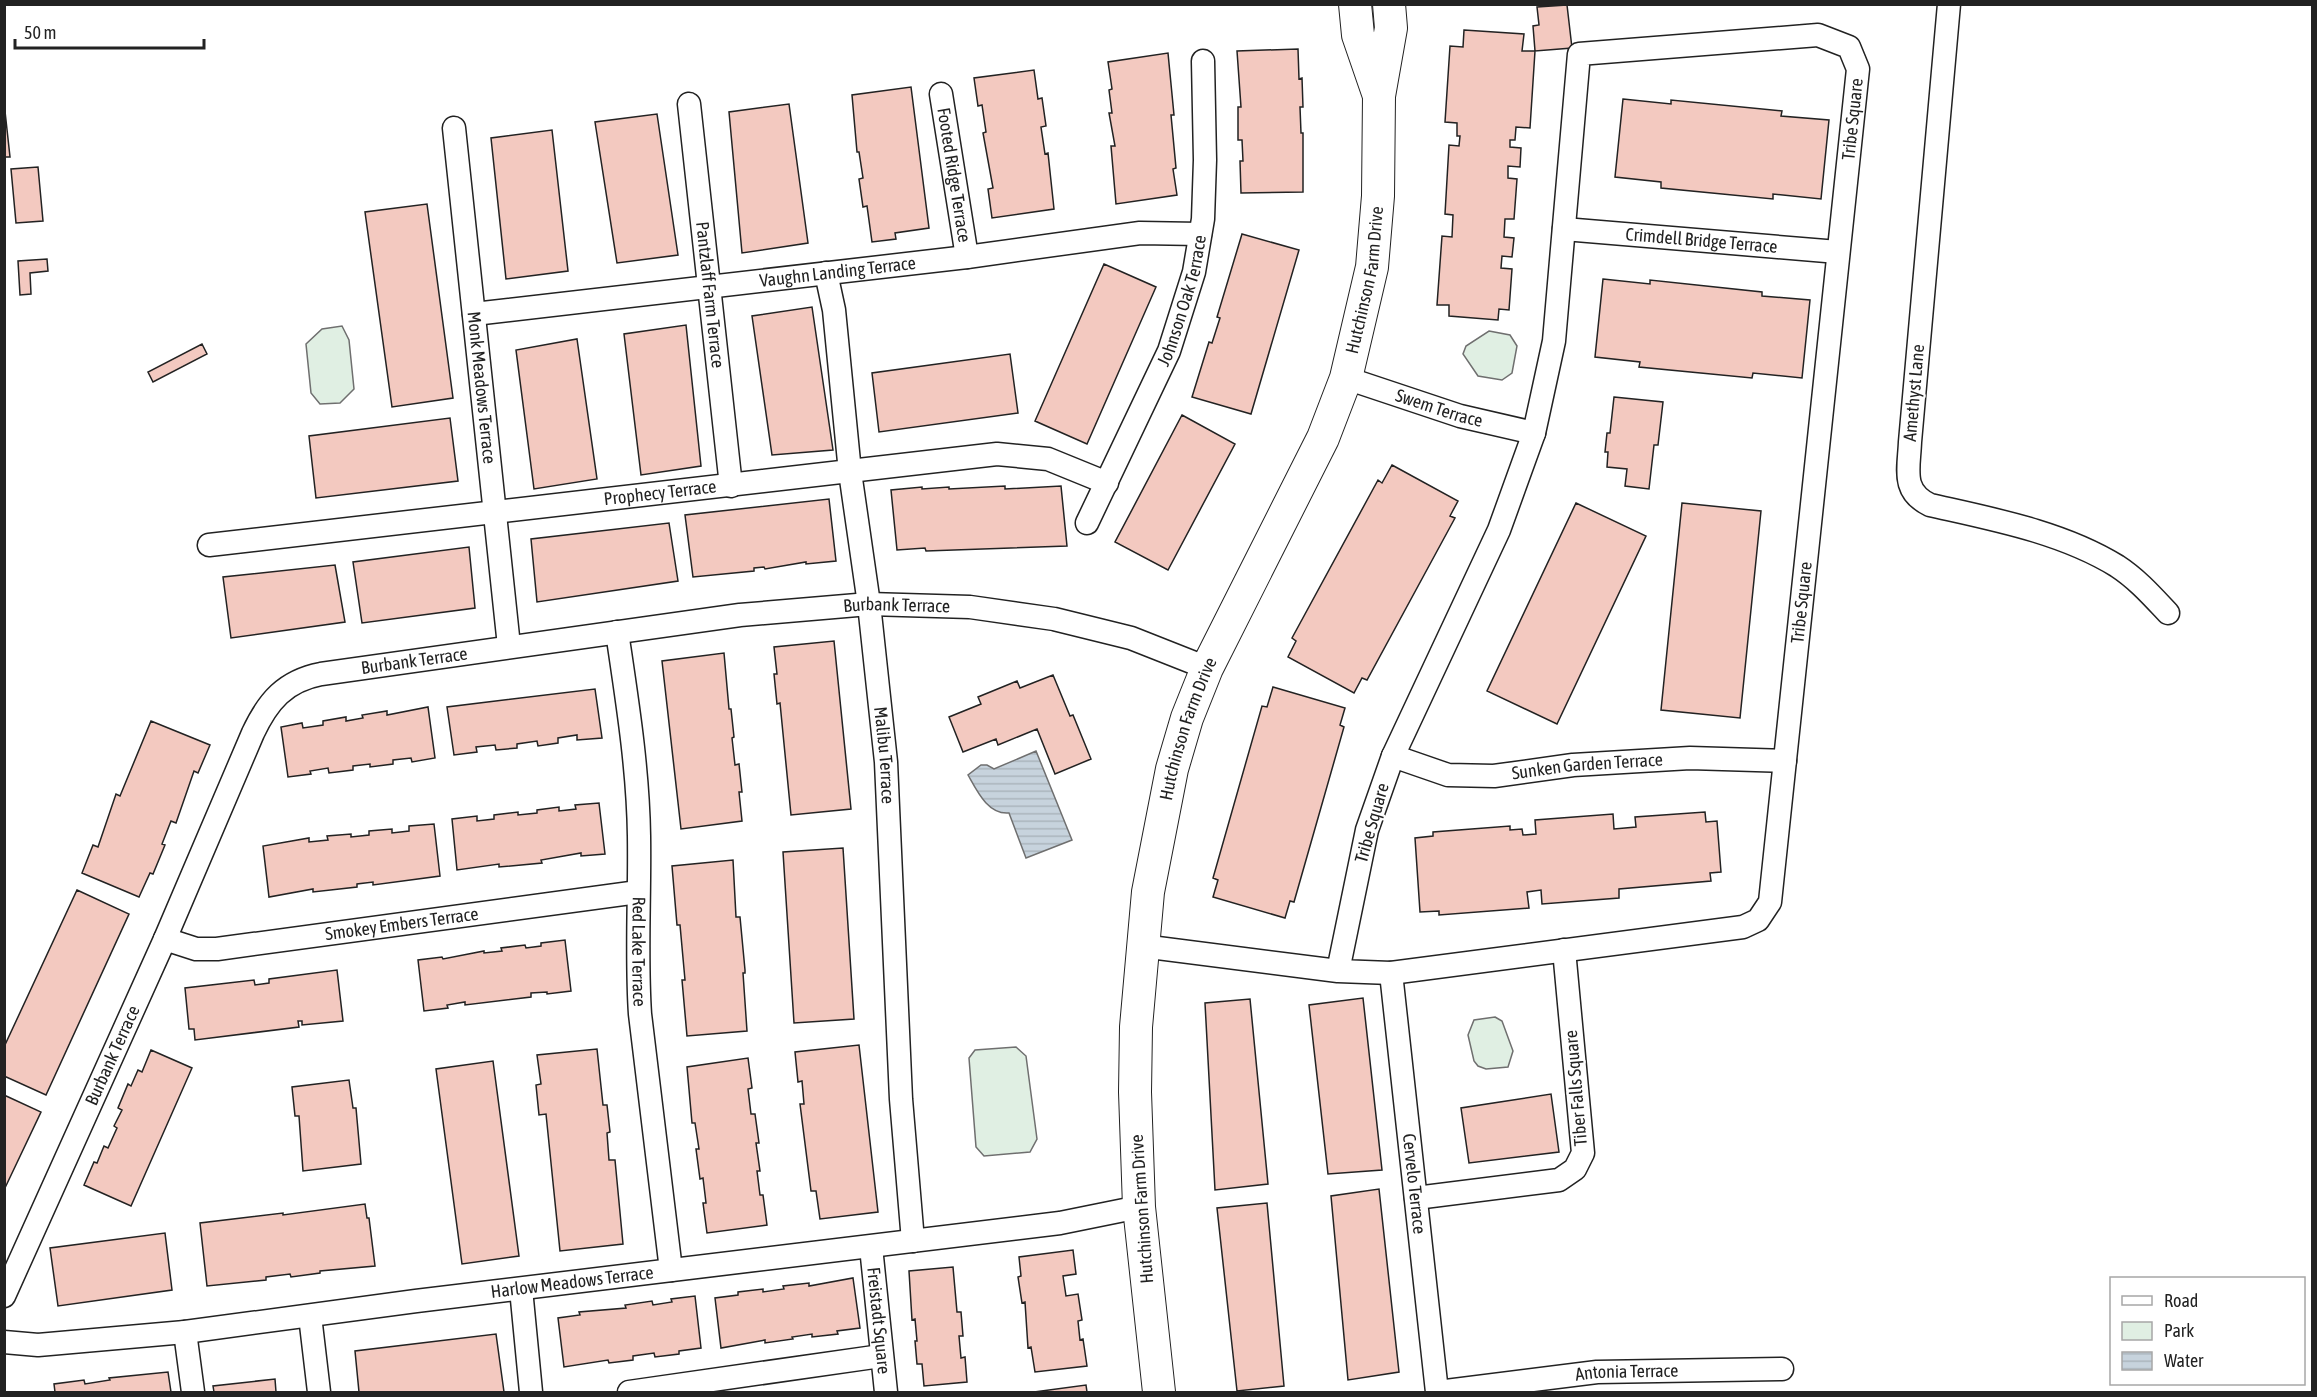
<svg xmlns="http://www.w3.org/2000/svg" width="2317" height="1397" viewBox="0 0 2317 1397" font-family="'Asap Condensed',sans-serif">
  <defs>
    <pattern id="water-rules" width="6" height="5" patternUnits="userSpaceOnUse" patternTransform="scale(1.5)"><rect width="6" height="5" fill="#c7d3dd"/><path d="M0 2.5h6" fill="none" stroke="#abb5bd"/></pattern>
  </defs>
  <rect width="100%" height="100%" fill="#fff"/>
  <path fill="#e0efe3" stroke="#6f6f6f" stroke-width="1.5" d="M342,326L349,340L354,389L340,403L320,404L311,393L306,344L322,329Z
    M1489,331L1510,335L1517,346L1512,373L1502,380L1478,376L1463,354L1466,346Z
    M1495,1017L1502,1021L1513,1051L1508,1067L1486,1069L1478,1066L1474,1061L1468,1035L1474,1020Z
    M1016,1047L1026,1056L1037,1139L1030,1152L984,1156L976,1147L969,1058L975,1050Z"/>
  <path fill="url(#water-rules)" stroke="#6f6f6f" stroke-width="1.5" d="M1036,751L1072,840L1026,858L1009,813C988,815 977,791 968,775L981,765H987L994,769Z"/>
  <path fill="#f3c9c0" stroke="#222" stroke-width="1.5" d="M1567,5L1572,48L1535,51L1533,26L1539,25L1537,7Z
    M1464,30L1524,34L1522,51H1535L1530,128L1516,127L1515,140H1510V147L1521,148L1520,167L1508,166V178L1517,179L1514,219H1505L1504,237L1514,238L1512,257L1502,256L1501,268L1512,269L1509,310L1499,309L1498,320L1449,316V305H1437L1442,236L1452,237L1453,215L1445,214L1449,145L1459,146L1460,136H1457V123L1445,122L1450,46L1463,47Z
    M1298,49L1299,79L1302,78L1303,107H1300L1301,133H1303V192L1241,193L1240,161H1243L1242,140H1238V107H1241L1237,51Z
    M1168,53L1174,115H1171L1176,168L1173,169L1177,195L1116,204L1111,146H1115L1109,113H1112L1109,90L1112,89L1108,62Z
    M1034,70L1038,99L1042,98L1046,126L1041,127L1045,154L1048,153L1054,209L992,218L988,189L993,188L983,133L986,132L982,105L978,106L974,78Z
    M911,87L929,228L895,233L896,239L872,242L867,206L863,207L859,179L863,178L859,152H857L852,95Z
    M1623,99L1671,104V100L1782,111L1781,116L1829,120L1821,199L1773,194V199L1661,188V182L1615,177Z
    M4,102L10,157H4Z
    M789,104L808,243L742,253L729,112Z
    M657,114L678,255L617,263L595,122Z
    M552,130L568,271L506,279L491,138Z
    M38,167L43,221L16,223L11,169Z
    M427,204L453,398L392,407L365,212Z
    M1242,234L1299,250L1251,414L1192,397L1209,342L1212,343L1220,318L1217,317Z
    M47,259L48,271L30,273L31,294L20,295L18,261Z
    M1104,264L1156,287L1087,444L1035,421Z
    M1603,279L1650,284V280L1762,292V296L1810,300L1802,378L1753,373L1752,378L1639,367L1640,362L1595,357Z
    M812,307L833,450L772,455L752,316Z
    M686,325L701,466L641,475L624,334Z
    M577,339L597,479L534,489L516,350Z
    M202,344L207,354L153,382L148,372Z
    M1010,354L1018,413L879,432L872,373Z
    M1614,397L1663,402L1658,445H1654L1649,489L1625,486L1627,469L1607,467L1608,452H1605L1607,433H1610Z
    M1182,415L1235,444L1168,570L1115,542Z
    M450,418L458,481L316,498L309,436Z
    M1392,465L1458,501L1450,516L1455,518L1367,680L1362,678L1354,693L1288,657L1296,641L1292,638L1378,480L1382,483Z
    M1005,486V489L1061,486L1067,546L926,551L925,548L897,550L891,490L922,487V489L949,487V489Z
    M829,499L836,561L806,564V562L765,569L764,567L754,568V571L693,577L685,515Z
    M1576,503L1646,536L1557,724L1487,691Z
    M1682,503L1761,511L1740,718L1661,710Z
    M669,523L678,581L537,602L531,539Z
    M469,547L475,608L362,623L353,562Z
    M335,565L345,622L231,638L223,577Z
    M834,641L851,809L791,815L780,703L777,704L774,674H777L774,647Z
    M724,653L729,709H731L734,737L732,738L735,765L739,764L742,792H739L742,821L681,829L662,661Z
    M1053,675L1070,716L1073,715L1091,759L1055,774L1037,729L998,745L996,739L963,752L949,717L981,704L978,697L1017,681L1020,688Z
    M1273,687L1345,708L1340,725L1344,727L1294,902L1290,901L1285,918L1213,897L1218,880L1213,878L1262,706L1267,707Z
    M595,689L602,738L577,740V735L558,738V743L538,746L537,741L517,744V748L496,750L495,745L476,747L477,752L454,755L447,707Z
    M428,707L435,758L412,762L411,758L393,760V764L370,767V764L353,766V770L329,773L328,768L310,771L311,774L288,777L281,727L302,723L303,728L323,725V721L346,717V721L363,718L362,715L387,711V715Z
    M151,721L210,745L198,773L194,771L176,823L171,821L162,844L165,845L153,874L150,873L139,897L82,873L93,845L98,847L116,794L120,796Z
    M599,803L605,854L581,856V853L541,860L542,863L499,867V864L457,870L452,819L477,816V821L494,819V815L518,812V815L537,813V810L559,807V811L576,809L575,805Z
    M1705,812L1706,822L1717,821L1721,872L1710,873L1711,881L1619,889V898L1542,904L1541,890L1527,892L1529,908L1439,915V911L1420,912L1415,838L1433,836V832L1510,826V830L1522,829L1523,835L1536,834L1535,820L1613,814L1614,829L1636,827L1635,817Z
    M434,824L440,876L373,885V882L357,884V887L313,892V889L269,897L263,846L309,838V842L328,840L327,836L351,834V837L369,835V831L392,829V833L409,831V826Z
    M843,848L854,1019L794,1023L783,852Z
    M733,860L736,917H740L745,970V973H743L747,1031L687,1036L682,980H685L680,925H677L672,866Z
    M77,890L129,914L46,1095L4,1076V1047Z
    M565,940L571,991L547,994V992L531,993V997L465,1005V1002L447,1005L448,1008L424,1011L418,960L442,957L443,959L484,951V953L502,951L501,948L525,945L526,948L541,946V943Z
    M337,970L343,1021L302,1025V1021H298L299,1027L195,1040L194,1029H189L185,988L254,980L255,985L269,983V979Z
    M1363,998L1382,1170L1328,1174L1309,1005Z
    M1250,999L1268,1184L1215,1190L1205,1003Z
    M859,1045L878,1212L820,1219L816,1191H811L800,1104H804L802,1081L798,1082L795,1052Z
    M597,1049L603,1105H607L610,1132L607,1133L609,1160H615L623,1244L560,1251L546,1114L539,1115L536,1085L541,1084L537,1055Z
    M151,1050L192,1068L131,1206L84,1185L94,1162L97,1163L104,1146L108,1148L117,1128L114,1126L122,1110L118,1108L128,1084L131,1086L138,1070L142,1072Z
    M748,1058L752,1088L748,1089L751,1114H755L759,1143H756L760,1171H757L760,1195H763L767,1225L707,1233L703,1203H706L703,1178L700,1179L696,1149H699L695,1123H692L687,1067Z
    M493,1061L519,1256L462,1264L436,1069Z
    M349,1080L353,1108H356L361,1164L303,1171L299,1116H295L292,1087Z
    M1551,1094L1559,1152L1469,1163L1461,1108Z
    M4,1095L41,1112L4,1190Z
    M1379,1189L1399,1372L1348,1380L1331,1196Z
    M1267,1203L1284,1386L1237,1391L1217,1208Z
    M365,1204L367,1218H369L375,1266L320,1271V1273L291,1277L290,1274L266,1277V1280L207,1286L200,1223L283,1213V1215Z
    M165,1233L172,1290L58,1306L50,1248Z
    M1073,1250L1076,1274L1063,1276L1066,1296L1078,1294L1082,1320L1078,1321L1080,1340L1083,1339L1087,1366L1035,1372L1031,1347L1028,1348L1025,1302L1022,1303L1018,1277L1021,1276L1019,1257Z
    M953,1267L957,1312H961L963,1336H959L961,1358L965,1357L967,1382L924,1386L922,1364H917L915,1341H917L915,1319L912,1320L909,1271Z
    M853,1278L860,1328L837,1331L838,1334L812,1337V1334L792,1337L793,1339L765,1343V1340L721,1348L715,1298L738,1295V1292L763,1289V1292L784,1289L783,1286L809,1283V1286Z
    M695,1296L701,1348L679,1351V1354L655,1357L654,1353L633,1356V1360L609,1363L608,1360L564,1367L558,1318L580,1315L579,1312L626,1308L625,1305L652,1301L653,1305L672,1302L671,1299Z
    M496,1334L504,1392H359L355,1351Z
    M168,1372L171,1392H55L54,1384L84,1380L85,1384L110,1380L109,1378Z
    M275,1379L276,1392H214L213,1386Z
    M1086,1385L1087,1392H1034Z"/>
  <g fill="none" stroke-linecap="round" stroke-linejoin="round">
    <defs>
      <g id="street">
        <path d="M1949,4L1910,442C1909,469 1901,491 1930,505C1992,519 2062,532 2117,566C2137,579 2152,596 2168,613"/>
        <path id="s1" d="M941,94L967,257"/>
        <path id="s2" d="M689,104L731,486"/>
        <path id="s3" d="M454,128L509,646"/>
        <path id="s4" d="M1564,229L1838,252"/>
        <path id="s5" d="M826,273L834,310L850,472L869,604L886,762L901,1099L913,1241"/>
        <path id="s6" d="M474,314L967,257L1140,233L1200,234"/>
        <path id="s7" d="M1346,378L1460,416L1534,433"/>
        <path id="s8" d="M1087,523L1169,351L1194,272L1203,219L1205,160L1203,61"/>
        <path id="s9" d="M209,545L997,454L1048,459L1107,483"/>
        <path id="s10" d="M617,632C627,700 638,767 639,836C640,896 636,955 640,1014L671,1270"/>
        <path id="s11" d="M1393,756L1448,775L1494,776L1573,765L1690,758L1785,761"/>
        <path id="s12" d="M165,939L196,949H217L638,892"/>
        <path id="s13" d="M1142,946L1338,971L1391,973L1743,927L1758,920L1770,902L1858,69L1849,47L1818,35L1579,54L1554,341L1534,433L1499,530L1393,756L1367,830L1338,971"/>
        <path id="s14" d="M1391,973L1437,1392"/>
        <path d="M1416,1198L1559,1180L1575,1169L1583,1153L1564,950"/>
        <path id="s15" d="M871,1247L886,1392"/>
        <path d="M521,1289L531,1392"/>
        <path id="s16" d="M4,1296L165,939L253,733C268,701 285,681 321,674L740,615L869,604L970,607L1054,619L1131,638L1207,668"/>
        <path d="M310,1316L319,1392"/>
        <path d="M185,1332L193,1392"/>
        <path id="s17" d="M4,1342L38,1345L185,1332L416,1301L1060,1223L1139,1207"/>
        <path d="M629,1392L881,1356"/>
        <path id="s18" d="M1438,1392L1597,1372L1782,1369"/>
      </g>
      <g id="secondary">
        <path d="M1355,4L1358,35L1378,93"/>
        <path id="s19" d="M1159,1392L1139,1207L1135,1092L1136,1027L1148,892L1172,769L1187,718L1207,668L1323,438L1346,378L1372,267L1378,196L1379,96L1391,28L1389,4"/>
      </g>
    </defs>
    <use href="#street" stroke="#222" stroke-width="25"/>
    <use href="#secondary" stroke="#222" stroke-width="34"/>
    <use href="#street" stroke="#fff" stroke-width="22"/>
    <use href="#secondary" stroke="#fff" stroke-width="32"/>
  </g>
  <g text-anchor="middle" stroke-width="4.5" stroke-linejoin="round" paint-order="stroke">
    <g font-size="18" fill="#222" stroke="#fff">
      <text dy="6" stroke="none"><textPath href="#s13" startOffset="1431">Tribe Square</textPath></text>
      <text dy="6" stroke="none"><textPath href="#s1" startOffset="82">Footed Ridge Terrace</textPath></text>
      <text dy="6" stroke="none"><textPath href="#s4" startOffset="138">Crimdell Bridge Terrace</textPath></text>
      <text dy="6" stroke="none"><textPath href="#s6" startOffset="366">Vaughn Landing Terrace</textPath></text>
      <text dy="6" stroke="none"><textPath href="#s19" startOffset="1156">Hutchinson Farm Drive</textPath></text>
      <text dy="6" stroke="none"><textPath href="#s2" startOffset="192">Pantzlaff Farm Terrace</textPath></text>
      <text dy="6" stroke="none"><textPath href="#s8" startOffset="243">Johnson Oak Terrace</textPath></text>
      <text dy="6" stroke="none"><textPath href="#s3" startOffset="261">Monk Meadows Terrace</textPath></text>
      <text transform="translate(1914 393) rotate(-85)" y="6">Amethyst Lane</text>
      <text dy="6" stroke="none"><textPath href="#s7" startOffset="98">Swem Terrace</textPath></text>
      <text dy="6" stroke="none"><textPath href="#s9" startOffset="454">Prophecy Terrace</textPath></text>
      <text dy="6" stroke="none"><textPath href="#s13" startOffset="945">Tribe Square</textPath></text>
      <text dy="6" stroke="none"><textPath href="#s16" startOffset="1290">Burbank Terrace</textPath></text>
      <text dy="6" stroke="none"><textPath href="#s16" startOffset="804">Burbank Terrace</textPath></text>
      <text dy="6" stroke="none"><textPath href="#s19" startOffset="670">Hutchinson Farm Drive</textPath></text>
      <text dy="6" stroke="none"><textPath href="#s5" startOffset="486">Malibu Terrace</textPath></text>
      <text dy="6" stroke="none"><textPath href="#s11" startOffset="198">Sunken Garden Terrace</textPath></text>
      <text transform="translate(1372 823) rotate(-74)" y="6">Tribe Square</text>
      <text dy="6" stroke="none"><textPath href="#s12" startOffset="240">Smokey Embers Terrace</textPath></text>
      <text dy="6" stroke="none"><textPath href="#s10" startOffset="321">Red Lake Terrace</textPath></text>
      <text dy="6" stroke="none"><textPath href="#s16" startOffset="264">Burbank Terrace</textPath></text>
      <text transform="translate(1576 1088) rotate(-95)" y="6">Tiber Falls Square</text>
      <text dy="6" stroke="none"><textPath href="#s14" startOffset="212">Cervelo Terrace</textPath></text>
      <text transform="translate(1142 1209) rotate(-94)" y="6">Hutchinson Farm Drive</text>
      <text dy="6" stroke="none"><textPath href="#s17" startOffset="572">Harlow Meadows Terrace</textPath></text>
      <text dy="6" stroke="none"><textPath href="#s15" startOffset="74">Freistadt Square</textPath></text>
      <text dy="6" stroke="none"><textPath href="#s18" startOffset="190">Antonia Terrace</textPath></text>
    </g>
  </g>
  <rect width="2317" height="1397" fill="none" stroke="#222222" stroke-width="12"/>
  <rect x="2110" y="1277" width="195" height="108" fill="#ffffff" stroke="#a7a7a7" stroke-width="1.5"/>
  <rect x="2122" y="1296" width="30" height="9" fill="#ffffff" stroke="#a7a7a7" stroke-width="1.5"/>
  <text x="2164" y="1307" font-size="18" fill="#222222">Road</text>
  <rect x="2122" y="1322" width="30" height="18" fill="#e0efe3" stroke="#a7a7a7" stroke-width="1.5"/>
  <text x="2164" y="1337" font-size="18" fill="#222222">Park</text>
  <rect x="2122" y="1352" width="30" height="18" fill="url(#water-rules)" stroke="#a7a7a7" stroke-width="1.5"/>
  <text x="2164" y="1367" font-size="18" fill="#222222">Water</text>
  <path d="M15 39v9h189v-9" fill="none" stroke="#222222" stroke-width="3"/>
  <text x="24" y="39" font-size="18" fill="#222222" stroke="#ffffff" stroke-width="4.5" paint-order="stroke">50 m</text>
</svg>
